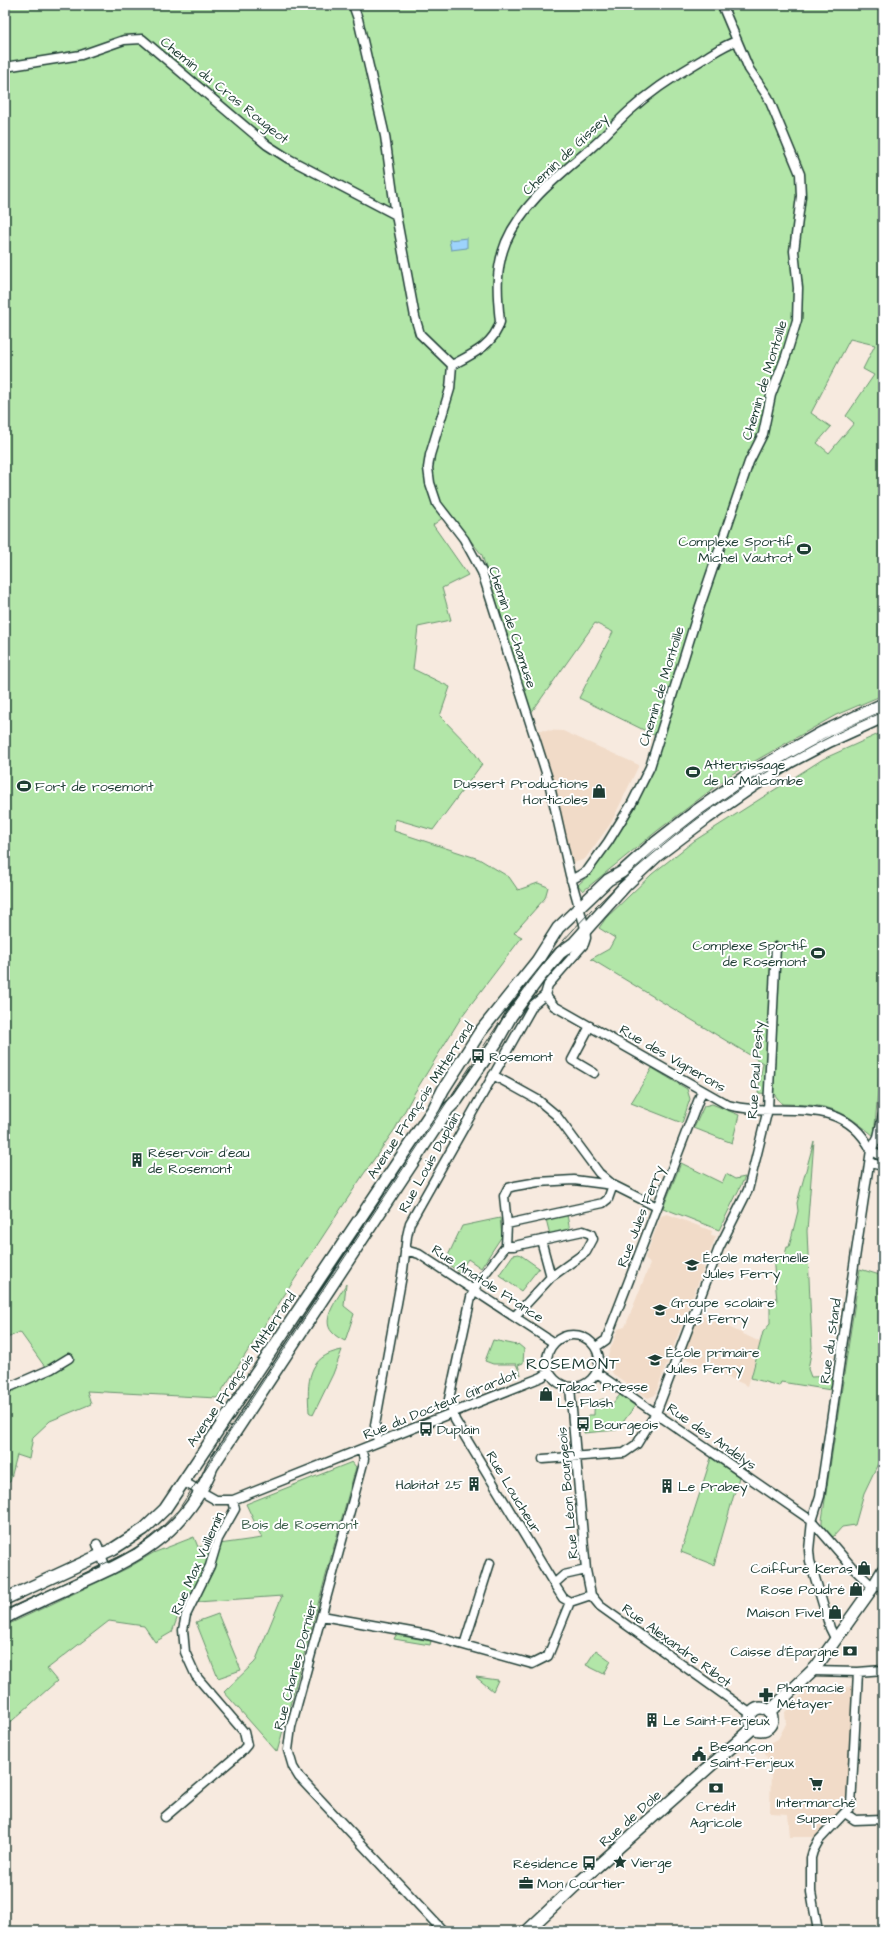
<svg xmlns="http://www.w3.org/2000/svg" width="888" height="1936" viewBox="0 0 888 1936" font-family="'Architects Daughter',sans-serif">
  <rect width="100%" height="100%" fill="#f7eadf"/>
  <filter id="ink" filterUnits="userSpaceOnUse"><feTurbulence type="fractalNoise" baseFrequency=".025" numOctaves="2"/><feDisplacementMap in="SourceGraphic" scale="8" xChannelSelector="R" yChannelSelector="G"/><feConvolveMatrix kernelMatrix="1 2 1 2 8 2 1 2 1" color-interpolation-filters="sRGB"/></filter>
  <g filter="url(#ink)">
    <path fill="#f1dbc8" d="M539,730L563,731L639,765L611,823L585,859L571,864Z
      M667,1214L712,1231L711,1235L716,1236L655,1395L648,1398L613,1374L607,1358L618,1329L625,1327L650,1264L645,1258L661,1216Z
      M699,1313L760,1342L748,1386L682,1357Z
      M810,1687H854L855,1715L849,1743L848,1799L844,1809L818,1837H790L788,1814L770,1813L771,1767L762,1745L770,1743L778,1739L786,1724L785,1712Z"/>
    <path fill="#b2e6a8" stroke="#68926e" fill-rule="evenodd" d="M5,5H883V689L880,690L883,695L836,715L732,774L657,831L583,891L578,885L592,872L634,804L662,739L579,698L613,632L595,623L531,713L482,555L449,513L433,525L468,575L442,588L451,620L418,627L413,669L450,687L440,716L472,749L482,764L433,830L395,819L394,831L479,859L509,877L518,890L538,883L548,887L545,898L514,933L522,937L462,1016L415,1092L395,1129L363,1175L217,1398L87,1391L91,1404L50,1421L33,1437L29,1459L17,1455L10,1482H5V1391L50,1374L20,1332L5,1339ZM850,339L875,345L863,369L874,375L846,416L854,423L829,453L817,443L831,427L811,413Z
      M883,732V1037L874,1136C838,1106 828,1105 782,1104L774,1094L758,1093L763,1063L591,959L609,949L615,938L599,928L606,918L652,874L694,841L823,759Z
      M652,1068L687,1089L690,1099L682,1123L631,1103Z
      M712,1104L739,1115L732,1143L694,1128L704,1106Z
      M814,1141L807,1231L812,1348L808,1369L811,1377L832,1376L831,1390L781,1382L779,1386L751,1378L763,1332L770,1324V1305L777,1301L773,1256L784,1258L787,1247H789L798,1211L797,1203Z
      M681,1163L722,1183L726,1174L735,1179L745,1177L719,1230L663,1208Z
      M567,1215L570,1231L550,1235L546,1219Z
      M500,1218L502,1236L481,1268L468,1259L459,1272L445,1262L462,1226Z
      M519,1254L539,1268L521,1291L499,1275L513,1255Z
      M860,1269L883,1276V1453L864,1493L855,1525L842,1527L833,1537L822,1525V1520Z
      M346,1284L344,1306L354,1314L345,1341C341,1339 335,1336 332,1332C320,1319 339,1297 346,1284Z
      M493,1340L517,1345L518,1344L524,1349L523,1363L518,1365L521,1375L516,1364H493L485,1361Z
      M342,1350L333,1374L313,1415L309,1412C307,1382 307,1356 342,1350Z
      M620,1395L635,1406L617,1430L584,1433L583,1419L588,1418V1415H594C594,1405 595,1401 603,1399L612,1404Z
      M711,1458L739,1477L714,1565L681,1552Z
      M352,1462L356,1467L277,1752L224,1692L255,1662L282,1596L183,1603L172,1632L155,1642L144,1626L109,1621L47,1669L57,1681L5,1727V1626L128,1568L153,1553L194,1537L198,1547L262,1538L246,1504Z
      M218,1614L241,1670L218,1678L196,1622Z
      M396,1635L431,1641L430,1645L394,1639Z
      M596,1650L611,1661L604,1674L586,1665Z
      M476,1677L498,1680L493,1691Z"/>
    <path fill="#9dd3fc" stroke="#6b97ac" d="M467,238V248L451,250L449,240Z"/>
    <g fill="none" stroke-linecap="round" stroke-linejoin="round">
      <defs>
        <path id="street" d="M353,5L358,19L385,136L396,215L415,317L420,334L452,365
          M5,67L81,55L124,40L142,39L267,145L289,159L396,215
          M452,365L450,389L430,455L428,468L430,483L437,504L464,539L482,572L549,782L570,875L585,928L586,938L584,944L548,985L545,995
          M452,365C471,355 494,345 500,322C497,294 495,269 506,242C524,201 559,176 591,148C604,137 615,124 628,112C650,92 674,76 700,61C712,54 723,45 737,41
          M571,880L587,871L608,842L632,803L650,767L700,606L749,462L763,434L771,395L786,356L797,320L798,288L794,251L801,196L800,174L768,97L749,69L722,5
          M545,995L554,1006L728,1105C779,1119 841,1091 871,1150L820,1496L812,1521L809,1550L810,1561L830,1628L836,1640
          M590,1026L572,1060L594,1073
          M493,1075L538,1100L556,1115L599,1173L613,1185L657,1207
          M883,1115L878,1137L871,1150L883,1157
          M870,1163L883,1166
          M507,1224L603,1203L608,1199L613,1185L574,1180L538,1182L515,1186L508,1188L504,1196L507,1224L506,1246L477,1284L471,1297L449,1399L455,1420L554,1584
          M541,1240L551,1277
          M506,1246H514L583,1231L591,1234L593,1239L586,1252L551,1277L515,1316
          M405,1250L419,1254L554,1343
          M547 1361a26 26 0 1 1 52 0a26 26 0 1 1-52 0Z
          M596,1347L606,1340L702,1091
          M597,1373L812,1521L852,1567L873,1587
          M570,1387L586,1570L591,1595L600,1606L751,1714
          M5,1389L51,1369L69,1358
          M378,1442L375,1425L403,1270L407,1236L410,1223L533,1005L545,995
          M361,1449L364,1459L362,1467L291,1727L288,1750L293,1767L299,1777L443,1931
          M543,1459L624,1453L637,1444L656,1413L719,1248L748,1190L768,1109L776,947
          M184,1482L216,1500H233L542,1377L549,1372
          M97,1544L107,1571
          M586,1570L564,1575L554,1584L563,1598L570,1602L591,1595
          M322,1616L428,1635L532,1664L548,1656L570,1602
          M464,1645L490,1563
          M812,1671L858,1672L883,1670
          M845,1813L855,1820L883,1819
          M165,1817L241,1752L247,1745L244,1732L196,1676L185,1652L183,1630L186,1615L210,1566L218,1539L235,1509L233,1500
          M818,1931L811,1892V1858L813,1851L819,1840L851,1806L858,1672"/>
        <path id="secondary" d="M5,1599L113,1549L144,1529L165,1509L434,1108L443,1090L480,1032L537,961L558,928L608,880L622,872L651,846L696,811L749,774L821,733L883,704
          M5,1618C18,1610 33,1605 46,1598C116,1566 182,1545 212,1467L448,1109L457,1100L496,1043L511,1016L539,978L560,953L574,943L625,886L658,855L707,818L756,784L790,762L830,741L883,717
          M750 1719a11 11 0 1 1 22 0a11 11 0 1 1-22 0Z
          M769,1712L816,1667L873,1587L883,1570
          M527,1931L575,1886L753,1728"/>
      </defs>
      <use href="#street" stroke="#1f3d34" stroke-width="11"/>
      <use href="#secondary" stroke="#1f3d34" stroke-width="14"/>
      <use href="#street" stroke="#fff" stroke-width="8"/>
      <use href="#secondary" stroke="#fff" stroke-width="11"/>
      <path stroke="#1f3d34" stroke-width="1" d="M5,1611L135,1549L162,1527L179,1509L497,1026C512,1006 526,986 541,967C628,859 756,766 883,712"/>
    </g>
  </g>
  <defs>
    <symbol id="stadium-bare" viewBox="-9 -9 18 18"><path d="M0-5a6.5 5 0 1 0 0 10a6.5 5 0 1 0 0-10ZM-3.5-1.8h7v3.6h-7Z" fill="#1f3d34" stroke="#fff" stroke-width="2.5" paint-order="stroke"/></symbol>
    <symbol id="shop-bare" viewBox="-9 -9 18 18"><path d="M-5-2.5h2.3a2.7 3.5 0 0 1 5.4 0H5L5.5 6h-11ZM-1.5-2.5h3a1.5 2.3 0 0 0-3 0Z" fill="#1f3d34" stroke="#fff" stroke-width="2.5" paint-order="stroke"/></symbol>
    <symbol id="bus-bare" viewBox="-9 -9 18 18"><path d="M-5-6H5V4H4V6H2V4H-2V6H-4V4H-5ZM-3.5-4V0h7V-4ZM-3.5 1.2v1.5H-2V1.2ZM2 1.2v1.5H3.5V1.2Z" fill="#1f3d34" stroke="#fff" stroke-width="2.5" paint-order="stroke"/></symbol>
    <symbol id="building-bare" viewBox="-9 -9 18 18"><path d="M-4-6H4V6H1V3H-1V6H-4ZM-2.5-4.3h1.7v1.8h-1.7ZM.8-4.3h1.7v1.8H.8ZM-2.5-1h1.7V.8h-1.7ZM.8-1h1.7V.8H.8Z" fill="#1f3d34" stroke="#fff" stroke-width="2.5" paint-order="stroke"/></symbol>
    <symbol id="school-bare" viewBox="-9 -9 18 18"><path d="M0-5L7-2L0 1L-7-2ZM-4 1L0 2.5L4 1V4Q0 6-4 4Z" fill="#1f3d34" stroke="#fff" stroke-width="2.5" paint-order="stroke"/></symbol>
    <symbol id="bank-bare" viewBox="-9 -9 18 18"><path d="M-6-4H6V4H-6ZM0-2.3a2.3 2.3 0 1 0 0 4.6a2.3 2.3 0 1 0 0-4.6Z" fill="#1f3d34" stroke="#fff" stroke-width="2.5" paint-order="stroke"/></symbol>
    <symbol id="pharmacy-bare" viewBox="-9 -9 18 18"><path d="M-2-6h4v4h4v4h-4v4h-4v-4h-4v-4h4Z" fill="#1f3d34" stroke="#fff" stroke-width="2.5" paint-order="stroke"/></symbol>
    <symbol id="civic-bare" viewBox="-9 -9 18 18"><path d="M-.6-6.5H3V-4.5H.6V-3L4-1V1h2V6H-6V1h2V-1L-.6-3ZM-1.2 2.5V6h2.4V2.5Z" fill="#1f3d34" stroke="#fff" stroke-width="2.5" paint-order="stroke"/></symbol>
    <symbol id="supermarket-bare" viewBox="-9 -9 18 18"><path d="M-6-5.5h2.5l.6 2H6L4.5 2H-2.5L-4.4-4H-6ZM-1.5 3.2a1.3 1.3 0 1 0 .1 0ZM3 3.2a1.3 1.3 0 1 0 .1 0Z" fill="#1f3d34" stroke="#fff" stroke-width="2.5" paint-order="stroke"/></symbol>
    <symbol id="sight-bare" viewBox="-9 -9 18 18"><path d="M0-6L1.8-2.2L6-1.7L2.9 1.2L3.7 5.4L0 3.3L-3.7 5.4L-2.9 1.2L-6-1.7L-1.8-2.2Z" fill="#1f3d34" stroke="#fff" stroke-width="2.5" paint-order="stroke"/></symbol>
    <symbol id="office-bare" viewBox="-9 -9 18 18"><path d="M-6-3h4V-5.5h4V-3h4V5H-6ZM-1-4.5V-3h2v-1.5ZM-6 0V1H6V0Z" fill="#1f3d34" stroke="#fff" stroke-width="2.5" paint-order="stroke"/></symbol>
  </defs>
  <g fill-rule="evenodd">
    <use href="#stadium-bare" x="794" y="539" width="20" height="20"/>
    <use href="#stadium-bare" x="683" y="762" width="20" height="20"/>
    <use href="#stadium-bare" x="14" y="776" width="20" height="20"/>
    <use href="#shop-bare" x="589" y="781" width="20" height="20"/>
    <use href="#stadium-bare" x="808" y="943" width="20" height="20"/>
    <use href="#bus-bare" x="468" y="1046" width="20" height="20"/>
    <use href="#building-bare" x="127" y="1150" width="20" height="20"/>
    <use href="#school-bare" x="682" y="1255" width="20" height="20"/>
    <use href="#school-bare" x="650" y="1300" width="20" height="20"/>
    <use href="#school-bare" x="645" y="1350" width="20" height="20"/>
    <use href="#shop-bare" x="536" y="1384" width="20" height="20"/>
    <use href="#bus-bare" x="573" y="1414" width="20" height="20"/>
    <use href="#bus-bare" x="416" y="1419" width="20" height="20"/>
    <use href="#building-bare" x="464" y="1474" width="20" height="20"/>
    <use href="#building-bare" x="657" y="1476" width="20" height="20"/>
    <use href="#shop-bare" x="854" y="1558" width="20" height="20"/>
    <use href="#shop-bare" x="846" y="1579" width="20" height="20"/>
    <use href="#shop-bare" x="825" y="1602" width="20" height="20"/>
    <use href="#bank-bare" x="840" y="1641" width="20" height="20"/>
    <use href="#pharmacy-bare" x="756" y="1685" width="20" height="20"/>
    <use href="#building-bare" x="642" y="1710" width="20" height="20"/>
    <use href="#civic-bare" x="689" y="1744" width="20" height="20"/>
    <use href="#supermarket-bare" x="806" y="1774" width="20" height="20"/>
    <use href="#bank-bare" x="706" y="1778" width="20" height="20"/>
    <use href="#sight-bare" x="610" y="1852" width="20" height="20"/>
    <use href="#bus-bare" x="579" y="1853" width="20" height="20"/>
    <use href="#office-bare" x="516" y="1873" width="20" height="20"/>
  </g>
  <g text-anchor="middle" stroke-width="4" stroke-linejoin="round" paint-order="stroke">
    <g font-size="14" fill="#1f3d34" stroke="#fff">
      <text transform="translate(225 90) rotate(39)" y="5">Chemin du Cras Rougeot</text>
      <text transform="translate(565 154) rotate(-43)" y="5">Chemin de Gissey</text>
      <text transform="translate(764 380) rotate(-73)" y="5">Chemin de Montoille</text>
      <text transform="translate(513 627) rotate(72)" y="5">Chemin de Chamuse</text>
      <text transform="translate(661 686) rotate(-73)" y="5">Chemin de Montoille</text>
      <text transform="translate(673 1058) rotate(30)" y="5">Rue des Vignerons</text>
      <text transform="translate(755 1070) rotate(-86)" y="5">Rue Paul Pesty</text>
      <text transform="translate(420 1100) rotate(-57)" y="5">Avenue François Mitterrand</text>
      <text transform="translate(429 1162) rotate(-61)" y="5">Rue Louis Duplain</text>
      <text transform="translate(640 1216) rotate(-69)" y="5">Rue Jules Ferry</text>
      <text transform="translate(488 1283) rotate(33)" y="5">Rue Anatole France</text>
      <text transform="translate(830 1341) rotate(-82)" y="5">Rue du Stand</text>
      <text transform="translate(241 1369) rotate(-56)" y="5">Avenue François Mitterrand</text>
      <text transform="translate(440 1404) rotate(-22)" y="5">Rue du Docteur Girardot</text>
      <text transform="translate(712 1436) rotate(35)" y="5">Rue des Andelys</text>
      <text transform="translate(514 1492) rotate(59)" y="5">Rue Loucheur</text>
      <text transform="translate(567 1493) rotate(-95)" y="5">Rue Léon Bourgeois</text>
      <text transform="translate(197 1563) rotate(-66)" y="5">Rue Max Vuillemin</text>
      <text transform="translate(677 1645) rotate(36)" y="5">Rue Alexandre Ribot</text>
      <text transform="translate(295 1665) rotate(-75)" y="5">Rue Charles Dornier</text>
      <text transform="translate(630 1818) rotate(-42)" y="5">Rue de Dole</text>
    </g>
    <g font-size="14" fill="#1f3d34" stroke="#fff" text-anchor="start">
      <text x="793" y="546" text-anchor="end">Complexe Sportif<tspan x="793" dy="16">Michel Vautrot</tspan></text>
      <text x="704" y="769">Atterrissage<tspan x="704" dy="16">de la Malcombe</tspan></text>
      <text x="588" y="788" text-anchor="end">Dussert Productions<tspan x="588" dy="16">Horticoles</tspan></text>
      <text x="35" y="791">Fort de rosemont</text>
      <text x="807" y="950" text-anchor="end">Complexe Sportif<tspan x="807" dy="16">de Rosemont</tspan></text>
      <text x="489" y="1061">Rosemont</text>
      <text x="148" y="1157">Réservoir d'eau<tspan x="148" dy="16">de Rosemont</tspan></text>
      <text x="703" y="1262">École maternelle<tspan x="703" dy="16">Jules Ferry</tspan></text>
      <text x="671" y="1307">Groupe scolaire<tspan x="671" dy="16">Jules Ferry</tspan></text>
      <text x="666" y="1357">École primaire<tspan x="666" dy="16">Jules Ferry</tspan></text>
      <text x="557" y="1391">Tabac Presse<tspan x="557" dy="16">Le Flash</tspan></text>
      <text x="594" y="1429">Bourgeois</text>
      <text x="437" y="1434">Duplain</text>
      <text x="463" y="1489" text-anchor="end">Habitat 25</text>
      <text x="678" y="1491">Le Prabey</text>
      <text x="853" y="1573" text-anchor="end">Coiffure Keras</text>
      <text x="845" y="1594" text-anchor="end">Rose Poudré</text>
      <text x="824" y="1617" text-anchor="end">Maison Fivel</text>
      <text x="839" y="1656" text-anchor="end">Caisse d'Épargne</text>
      <text x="777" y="1692">Pharmacie<tspan x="777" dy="16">Métayer</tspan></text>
      <text x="663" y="1725">Le Saint-Ferjeux</text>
      <text x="710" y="1751">Besançon<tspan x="710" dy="16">Saint-Ferjeux</tspan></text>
      <text x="816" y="1807" text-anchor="middle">Intermarché<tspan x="816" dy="16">Super</tspan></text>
      <text x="716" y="1811" text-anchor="middle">Crédit<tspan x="716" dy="16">Agricole</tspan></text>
      <text x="631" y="1867">Vierge</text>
      <text x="578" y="1868" text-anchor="end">Résidence</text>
      <text x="537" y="1888">Mon Courtier</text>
    </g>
    <g font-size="14" fill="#3c5f4b" stroke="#fff">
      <text x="300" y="1529">Bois de Rosemont</text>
    </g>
    <g font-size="16" letter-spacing="1" fill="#1f3d34" stroke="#fff">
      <text x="573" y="1369">ROSEMONT</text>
    </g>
  </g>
  <rect width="888" height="1936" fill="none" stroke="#fff" stroke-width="20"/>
  <rect x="10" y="10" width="868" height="1916" fill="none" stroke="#1f3d34" stroke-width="1.5" filter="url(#ink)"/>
</svg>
